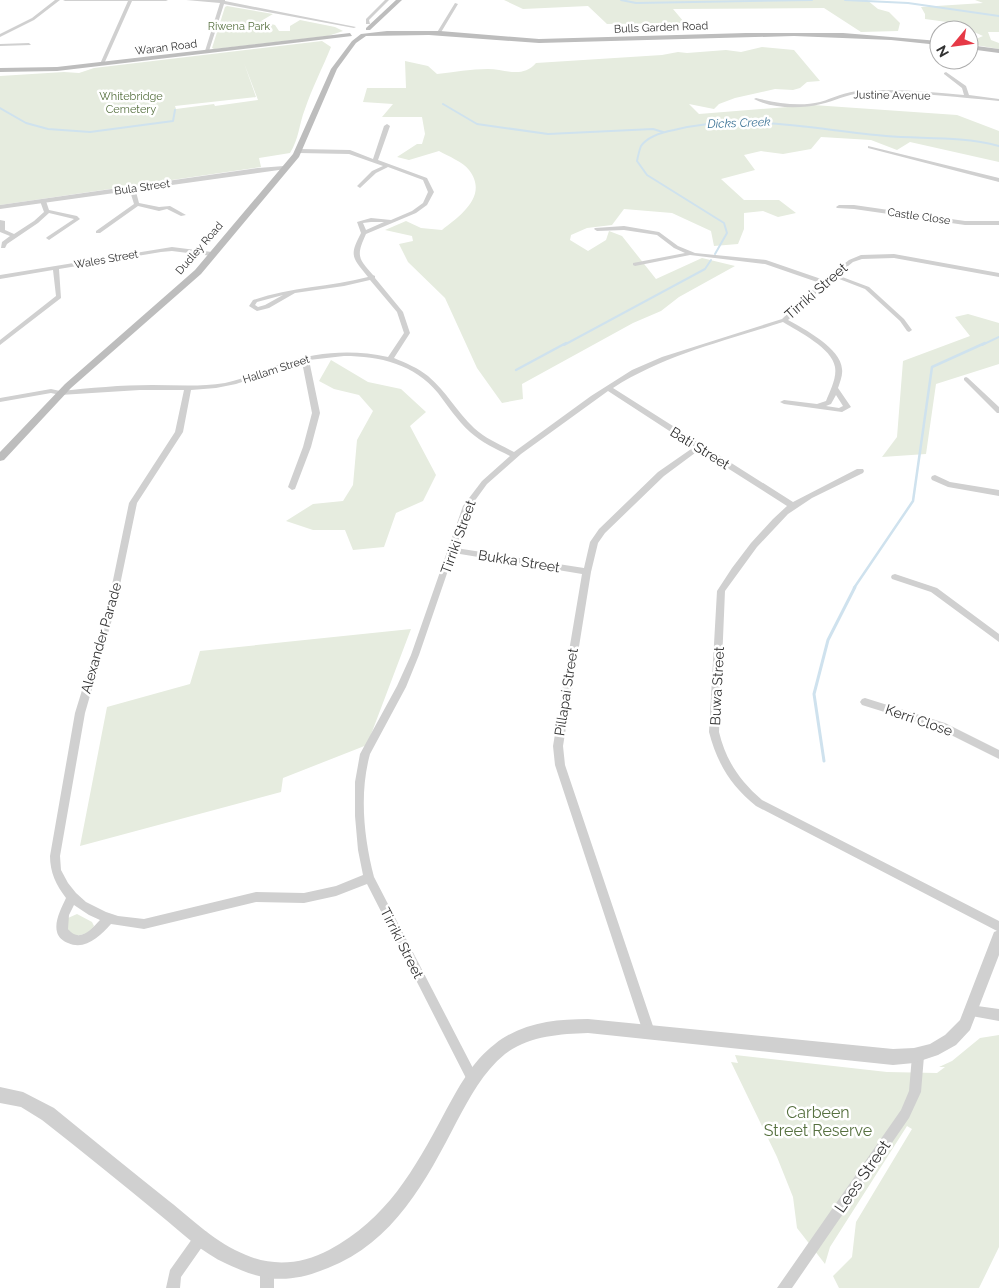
<svg xmlns="http://www.w3.org/2000/svg" width="999" height="1288" viewBox="0 0 999 1288" font-family="Raleway,sans-serif">
  <rect width="100%" height="100%" fill="#fff"/>
  <path fill="#e6ecdf" fill-rule="evenodd" d="M504,0H867L878,9L889,12L900,23L898,31L861,32L824,8L673,9L684,22L683,23L607,24L588,6L523,9Z
    M975,0H999V32H988L991,40L999,43V49L969,44V42L983,36L954,23L925,19V14L921,7L983,3Z
    M227,6L273,14L261,21L275,25L279,31H290V26L300,20L335,27L343,31L328,36L214,49L212,48L225,7Z
    M322,41L331,47C323,67 312,88 305,109C299,124 299,139 290,153L259,158L261,167L0,205V76L64,72L79,73L94,68ZM244,63L258,100L215,106L214,104L176,109L175,106L256,97Z
    M762,47L794,50L820,81L807,82L800,88L793,90L775,89L735,98L719,104L714,109L689,104L699,114L813,105L957,115L999,131V162L910,142L897,150L871,140L821,137L811,149L783,154L761,151L744,155L755,170L721,179L744,200H779L796,213L778,217L763,211L744,213V229L738,244L714,246L711,231L672,213L624,209L612,225L587,228L571,235L570,240L588,251L606,240L609,231L622,236L656,279L702,258L735,266L679,297L661,311L633,323L522,384L523,399L502,403L477,368L445,298L408,262L399,244L413,241L412,236L385,230L406,221L421,228L442,230C460,216 489,196 469,170C463,162 448,156 439,151L409,160L397,157L417,144H422L425,134L422,117H382L393,104L363,102L367,88H406L405,61L428,66L437,74C454,72 471,69 488,69C505,69 522,79 536,63L662,55L678,52L687,53L726,50L741,52Z
    M968,314L999,323V364L936,384L926,454L882,457L897,437L903,361L970,336L955,317Z
    M331,360L368,382L401,389L426,412L410,426L436,475L423,501L396,513L384,547L353,550L345,530H313L286,521L313,504L343,501L353,485L357,440L373,411L359,395L334,389L319,381Z
    M411,629L367,745L283,778L281,792L80,846L107,707L190,684L200,651Z
    M77,914L92,922L94,926C88,934 82,936 72,935L68,929V918Z
    M999,1035V1247L979,1288H839L833,1276L852,1257L856,1222L912,1129L907,1126L830,1247L825,1264L797,1228L793,1197L777,1157L731,1062L738,1063L735,1055L887,1072L937,1073L945,1067H939L952,1061L980,1038Z"/>
  <g fill="none" stroke-linecap="round" stroke-linejoin="round">
    <path stroke="#cfe2ee" stroke-width="2" d="M621,0L636,3L812,0
      M845,0L908,3L999,16
      M443,104L477,124L548,134L653,129L663,132
      M0,108L26,123L48,129L90,132L173,121L175,110
      M715,254L727,233L724,223L647,175L637,161C638,156 639,151 641,146C648,136 663,132 674,130C745,112 815,130 886,136C924,139 961,136 999,146
      M564,345L705,269L711,260
      M982,345L999,337"/>
    <path stroke="#cfe2ee" stroke-width="2.5" d="M516,370L566,343
      M854,588L913,501L932,367L985,343"/>
    <path stroke="#cfe2ee" stroke-width="3" d="M824,761L814,694L828,640L855,587"/>
    <path fill="#d0d0d0" fill-rule="evenodd" d="M55,0H60L34,20L0,37V34L32,18Z
      M63,0H168L166,1H132L104,64L102,65L100,64L128,1H65Z
      M186,0H225V1L356,27L354,28L224,4L209,51L207,52L205,51L220,3Z
      M385,0H389L369,20L370,24H366V19Z
      M455,3L458,4L440,34H436Z
      M29,43L31,45L0,46V44Z
      M946,72L966,86L969,95L999,99V101C954,97 907,91 862,93C847,94 835,101 821,104C801,109 772,109 754,99L756,98C777,103 799,107 820,102C834,98 846,91 861,91C895,88 930,92 964,95L962,88L944,74V73Z
      M387,124L390,126L378,160L427,178L434,192L427,205L416,213L366,234C356,256 358,258 373,275L375,276V278L403,312L410,333L394,358C406,363 418,368 428,376C446,391 457,412 474,428C486,439 501,445 514,452L591,396L632,370L662,357L782,319L820,283L765,264L690,255L635,266L633,265V263L685,253L674,248L657,235L624,230L597,231L594,229L595,228L624,226L659,232L678,246L695,253L766,260L824,280L849,260L861,255L894,254L999,273V277L894,258L862,259L853,262L837,275L869,287L904,319L912,330L909,332L907,331L900,321L865,289L834,277L788,320C804,329 841,348 842,369C843,375 840,382 838,388L851,407L842,412L784,404L780,402L784,400L817,404L826,401C830,391 837,378 835,367C832,348 799,332 783,322C725,341 664,355 613,388L793,502L857,469H863L864,471L863,473L812,498L788,514L757,547L725,591L719,732C726,761 740,781 762,800L999,921V932L756,806C731,786 717,763 709,732L717,591L732,568L751,543L773,519L787,506L699,450L664,476L605,533L598,543L591,572L563,746L565,765L655,1032L653,1036L649,1038L645,1036L643,1032L555,765L553,746L582,574L454,553L419,655L406,687L370,754C359,794 364,838 374,877L476,1074L478,1078L476,1082L472,1084L468,1082L367,884L336,896L304,903L256,902L144,929L111,924C100,936 85,951 68,943C63,941 58,937 57,932C54,921 62,907 66,898C56,885 50,872 50,856L75,713L107,609L129,503L175,432L184,390H140L60,395L51,393L0,402V398L51,389L60,391C90,388 121,385 152,385C176,385 200,387 225,383C245,379 263,370 283,363C317,352 352,349 388,357L404,333L397,312L370,280L344,286L295,293L269,308L257,311L249,306L253,300C290,287 330,287 368,277C352,257 349,256 361,233L357,222L371,218L391,220L412,211L423,203L428,192L423,180L388,167L376,173L360,188L357,186L372,171L383,166L349,154L299,153L296,151L299,149L350,150L373,159L384,126ZM371,222H384L366,230L363,223ZM283,295L265,305L258,307L255,305L257,302ZM344,356C380,356 414,364 438,393C448,406 457,420 470,432C481,442 496,449 510,456L482,481L463,506L411,655L397,686L360,754L355,782V816L358,850L363,875L336,886L304,893L256,892L144,919L118,916L106,912L86,902L76,893L68,883L61,870L60,856L85,713L115,609L137,503L183,432L191,390L216,388L236,384L302,362L312,413L303,447L288,487L292,490L295,489L311,447L320,413L309,360ZM608,391L694,447L658,472L599,529L590,542L584,568L456,548L471,506L487,484L521,454ZM836,395L843,406L839,408L826,406L831,404ZM74,905L89,915L100,920C91,930 79,943 68,929L69,915Z
      M868,146L999,178V182L868,148Z
      M132,186L135,188L139,203L159,207L170,206L186,215L181,216L167,209L159,211L138,206L100,233H96V231L134,204L129,188Z
      M43,199L46,201L49,210L77,216L80,219L49,240L46,238L47,237L74,219L49,213L38,223L7,244L5,248H1L2,242L10,236L0,232V220L5,221V230L14,234L34,221L44,212L40,201Z
      M839,205H854L965,221H999V225H965L854,209L837,208L836,207Z
      M172,247L212,252L215,254L212,256L172,251L161,252L59,269L61,298L0,345V340L56,296L53,270L0,279V275Z
      M966,377L968,378L999,407V413H997L964,380V378Z
      M935,475L950,482L999,490V496L948,487L932,480L931,478L932,476Z
      M895,574L937,588L999,634V642L931,592L892,579L891,577L892,575Z
      M865,698L945,723L999,750V759L939,729L862,705L860,702L862,699Z
      M970,1005L999,1009V1021L966,1015L964,1011L966,1007Z
      M918,1050L922,1052L924,1056L921,1092L909,1118L792,1288H777L901,1110L909,1091L912,1056L914,1052Z
      M202,1230L207,1232L209,1237L181,1277L180,1288H166L170,1270L197,1232Z
      M267,1265L272,1267L274,1272V1288H260V1272L262,1267Z"/>
    <path fill="#d0d0d0" fill-rule="evenodd" d="M284,166L286,167V169L0,209V205L258,168Z
      M999,930V955L970,1030L956,1045L938,1055L914,1063L893,1065L588,1033C559,1034 529,1036 505,1054C483,1072 470,1097 457,1121C426,1181 394,1242 328,1268C289,1284 265,1282 227,1264C202,1253 181,1232 160,1215C121,1183 82,1151 42,1120L21,1107L0,1103V1087L23,1092L54,1108C92,1139 130,1170 169,1201C193,1220 216,1243 246,1255C273,1267 303,1264 329,1250C387,1219 414,1170 444,1114C458,1089 471,1062 495,1044C521,1023 555,1019 588,1019L893,1049L914,1048L930,1044L945,1035L960,1020L994,932Z"/>
    <path fill="#bdbdbd" fill-rule="evenodd" d="M396,0H402L370,30H366V28Z
      M387,31H440L539,39L746,33H843L939,41V45L891,40L794,36L539,43L429,35L366,36L356,43L337,69L299,157L201,274L71,388L4,460L0,461V452L65,384L195,270L293,154L331,69L352,41L361,34Z
      M350,33L352,36L57,71L0,72V68L57,67Z
      M969,45L999,49V53L969,49Z"/>
  </g>
  <g text-anchor="middle" stroke-width="5" stroke-linejoin="round" paint-order="stroke">
    <g font-size="11" fill="#56703f" stroke="#fff">
      <text x="239" y="30">Riwena Park</text>
      <text x="131" y="100">Whitebridge<tspan x="131" dy="13">Cemetery</tspan></text>
    </g>
    <g font-size="11" fill="#333" stroke="#fff">
      <text transform="translate(661 27) rotate(-2)" y="4">Bulls Garden Road</text>
      <text transform="translate(166 47) rotate(-7)" y="4">Waran Road</text>
      <text transform="translate(892 95) rotate(1)" y="4">Justine Avenue</text>
      <text transform="translate(142 187) rotate(-8)" y="4">Bula Street</text>
      <text transform="translate(919 216) rotate(8)" y="4">Castle Close</text>
      <text transform="translate(199 248) rotate(-49)" y="4">Dudley Road</text>
      <text transform="translate(106 259) rotate(-10)" y="4">Wales Street</text>
      <text transform="translate(276 369) rotate(-18)" y="4">Hallam Street</text>
    </g>
    <g font-size="12" font-style="italic" fill="#3f7597" stroke="#fff">
      <text transform="translate(739 123) rotate(-2)" y="4">Dicks Creek</text>
    </g>
    <g font-size="14" fill="#333" stroke="#fff">
      <text transform="translate(816 291) rotate(-41)" y="5">Tirriki Street</text>
      <text transform="translate(700 448) rotate(32)" y="5">Bati Street</text>
      <text transform="translate(458 537) rotate(-70)" y="5">Tirriki Street</text>
      <text transform="translate(519 561) rotate(9)" y="5">Bukka Street</text>
      <text transform="translate(101 638) rotate(-74)" y="5">Alexander Parade</text>
      <text transform="translate(717 686) rotate(-87)" y="5">Buwa Street</text>
      <text transform="translate(566 692) rotate(-81)" y="5">Pillapai Street</text>
      <text transform="translate(919 720) rotate(19)" y="5">Kerri Close</text>
      <text transform="translate(402 943) rotate(63)" y="5">Tirriki Street</text>
    </g>
    <g font-size="16" fill="#56703f" stroke="#fff">
      <text x="818" y="1118">Carbeen<tspan x="818" dy="18">Street Reserve</tspan></text>
    </g>
    <g font-size="16" fill="#333" stroke="#fff">
      <text transform="translate(862 1176) rotate(-55)" y="6">Lees Street</text>
    </g>
  </g>
  <g transform="translate(954 45) rotate(241)"><circle r="24" fill="#ffffff" stroke="#adadad"/>
  <path d="M0-4L9 19L0 12L-9 19Z" fill="#e63946"/>
  <text y="-8" font-size="14" font-weight="bold" text-anchor="middle" fill="#333333">N</text>
  </g>
</svg>
